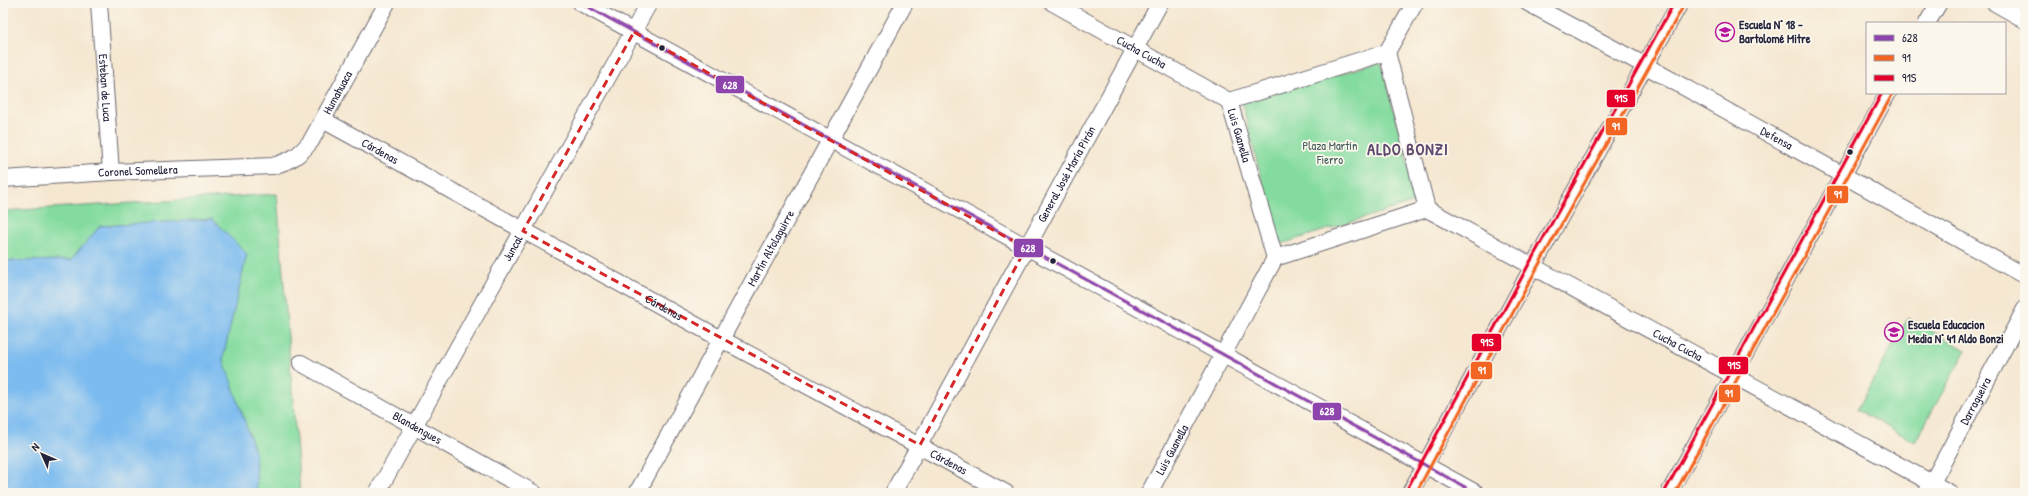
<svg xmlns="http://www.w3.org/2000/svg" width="2028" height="496" viewBox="0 0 2028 496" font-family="'Patrick Hand',sans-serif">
  <rect width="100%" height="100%" fill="#fbf7ec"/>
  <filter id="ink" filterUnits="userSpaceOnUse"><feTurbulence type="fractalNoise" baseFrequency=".025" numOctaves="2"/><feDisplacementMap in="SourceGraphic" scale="8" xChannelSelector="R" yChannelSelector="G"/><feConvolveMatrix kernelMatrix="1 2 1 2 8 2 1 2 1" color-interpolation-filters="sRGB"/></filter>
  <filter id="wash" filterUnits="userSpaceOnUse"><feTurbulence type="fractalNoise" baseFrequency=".012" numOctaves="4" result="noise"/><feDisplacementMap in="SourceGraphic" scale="16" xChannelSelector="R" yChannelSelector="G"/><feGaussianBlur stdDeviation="0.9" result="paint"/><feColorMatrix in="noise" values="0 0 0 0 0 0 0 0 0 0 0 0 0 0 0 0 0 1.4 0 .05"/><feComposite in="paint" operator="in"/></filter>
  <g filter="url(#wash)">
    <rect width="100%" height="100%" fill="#f5e7d0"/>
    <path fill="#83db9f" stroke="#527e6d" d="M1381,62L1418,201L1278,245L1242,103Z
      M277,194L300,493H3V211Z
      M1908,318L1966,350L1915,442L1857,410Z"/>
    <path fill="#7bbbef" stroke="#4e6e95" d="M212,219L247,254L223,358L255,451L257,493H3V261L71,260L100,226Z"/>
  </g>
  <g filter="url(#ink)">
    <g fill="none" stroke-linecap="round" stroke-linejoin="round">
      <defs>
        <g id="minor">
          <path id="s1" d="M99,3L111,172"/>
          <path d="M581,3L1476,493"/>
          <path id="s2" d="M1053,3L1229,101"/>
          <path id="s3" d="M1528,3L1646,66L2025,276"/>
          <path d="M1995,3L2025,20"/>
          <path d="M1927,23L1939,3"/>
          <path d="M1387,52L1427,209"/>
          <path d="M1229,101L1387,52L1415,3"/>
          <path id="s4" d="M1229,101L1275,258"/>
          <path id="s5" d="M323,120L721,339L1006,493"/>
          <path id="s6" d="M3,179L111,172L273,166C292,160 299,156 311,141L387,3"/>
          <path id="s7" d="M1427,209L1950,493"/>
          <path id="s8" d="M301,363L534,493"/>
          <path id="s9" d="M1927,492L2025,309"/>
          <path id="s10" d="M377,493L649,3"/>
          <path id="s11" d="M637,493L905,3"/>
          <path id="s12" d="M893,493L1160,3"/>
          <path id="s13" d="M1149,493L1275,258L1427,209"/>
          <path d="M1410,493L1533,266L1680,3"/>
          <path d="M1669,493L1888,93"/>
        </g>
      </defs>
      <use href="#minor" stroke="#6c676f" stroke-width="18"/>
      <use href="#minor" stroke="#fff" stroke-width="16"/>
      <defs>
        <path id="bus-1" d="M581,3L1476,493"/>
        <path id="bus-2" d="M1416,493L1537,268L1684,5
          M1675,493L1892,95"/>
        <path id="bus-3" d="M1406,491L1529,264L1674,3
          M1665,491L1882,93"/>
      </defs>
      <use href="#bus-1" stroke="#fbf7ec" stroke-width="6"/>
      <use href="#bus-2" stroke="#fbf7ec" stroke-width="6"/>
      <use href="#bus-3" stroke="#fbf7ec" stroke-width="6"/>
      <use href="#bus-1" stroke="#8e44ad" stroke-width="3"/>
      <use href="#bus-2" stroke="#f26522" stroke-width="3"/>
      <use href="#bus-3" stroke="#e4002b" stroke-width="3"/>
    </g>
  </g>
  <path fill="none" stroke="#d62828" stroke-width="3" stroke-dasharray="8 5" stroke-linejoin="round" d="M634,32L1026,248L920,445L523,231Z"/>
  <defs>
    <symbol id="school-ring" viewBox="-11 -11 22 22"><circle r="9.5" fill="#fbf7ec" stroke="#b5179e" stroke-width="1.5"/><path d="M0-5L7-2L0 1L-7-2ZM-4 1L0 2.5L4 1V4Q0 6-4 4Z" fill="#b5179e"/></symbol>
  </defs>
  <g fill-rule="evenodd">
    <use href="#school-ring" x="1714" y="21" width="22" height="22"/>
    <use href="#school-ring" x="1883" y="321" width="22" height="22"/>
  </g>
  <g fill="#22223b" stroke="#fbf7ec" stroke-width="1.5">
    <circle cx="662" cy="48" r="3.5"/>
    <circle cx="1850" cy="152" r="3.5"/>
    <circle cx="1053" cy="261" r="3.5"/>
  </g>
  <g text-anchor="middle" stroke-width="3.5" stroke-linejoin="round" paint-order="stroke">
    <g font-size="12" font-weight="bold" fill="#22223b" stroke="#fbf7ec" text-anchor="start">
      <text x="1739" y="29">Escuela N° 18 -<tspan x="1739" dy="14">Bartolomé Mitre</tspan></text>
      <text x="1908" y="329">Escuela Educacion<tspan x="1908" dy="14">Media N° 41 Aldo Bonzi</tspan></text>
    </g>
    <g font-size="12" fill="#22223b" stroke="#fbf7ec">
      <text dy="4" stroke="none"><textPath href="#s2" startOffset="101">Cucha Cucha</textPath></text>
      <text dy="4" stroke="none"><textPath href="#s1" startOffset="85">Esteban de Luca</textPath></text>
      <text dy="4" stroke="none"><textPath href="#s6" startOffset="372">Humahuaca</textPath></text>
      <text dy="4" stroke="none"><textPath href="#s4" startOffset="36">Luis Guanella</textPath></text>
      <text dy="4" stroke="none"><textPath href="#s3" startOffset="283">Defensa</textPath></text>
      <text dy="4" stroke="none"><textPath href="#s5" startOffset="65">Cárdenas</textPath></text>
      <text dy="4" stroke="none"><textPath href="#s6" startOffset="135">Coronel Somellera</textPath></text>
      <text dy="4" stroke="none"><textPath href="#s12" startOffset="363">General José María Pirán</textPath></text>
      <text dy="4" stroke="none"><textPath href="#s10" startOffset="280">Juncal</textPath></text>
      <text dy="4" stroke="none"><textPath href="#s11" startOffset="279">Martín Altolaguirre</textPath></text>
      <text dy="4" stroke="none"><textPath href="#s5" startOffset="389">Cárdenas</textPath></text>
      <text dy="4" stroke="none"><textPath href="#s7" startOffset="285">Cucha Cucha</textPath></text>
      <text dy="4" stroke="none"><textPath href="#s9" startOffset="103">Darragueira</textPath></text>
      <text dy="4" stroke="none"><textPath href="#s8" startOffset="133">Blandengues</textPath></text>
      <text dy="4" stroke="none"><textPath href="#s13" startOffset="49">Luis Guanella</textPath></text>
      <text dy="4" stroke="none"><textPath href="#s5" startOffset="713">Cárdenas</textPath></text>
    </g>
    <g font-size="12" fill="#3f5a59" stroke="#fbf7ec">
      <text x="1330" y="150">Plaza Martín<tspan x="1330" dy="14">Fierro</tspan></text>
    </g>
    <g font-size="16" font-weight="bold" letter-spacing="1" fill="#604b70" stroke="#fbf7ec">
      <text x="1408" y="155">ALDO BONZI</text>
    </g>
  </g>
  <g stroke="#fbf7ec" stroke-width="1.5">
    <rect x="715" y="75" width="30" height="19" rx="4" fill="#8e44ad"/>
    <rect x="1606" y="89" width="30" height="19" rx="4" fill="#e4002b"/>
    <rect x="1605" y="117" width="23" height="19" rx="4" fill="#f26522"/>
    <rect x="1826" y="185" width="23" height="19" rx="4" fill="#f26522"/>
    <rect x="1013" y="238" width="31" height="20" rx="4" fill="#8e44ad"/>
    <rect x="1471" y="333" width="31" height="19" rx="4" fill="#e4002b"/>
    <rect x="1718" y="356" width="31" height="19" rx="4" fill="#e4002b"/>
    <rect x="1470" y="361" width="23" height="19" rx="4" fill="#f26522"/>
    <rect x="1718" y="384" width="23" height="19" rx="4" fill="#f26522"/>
    <rect x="1312" y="402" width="30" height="19" rx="4" fill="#8e44ad"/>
  </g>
  <g font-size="11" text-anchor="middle" font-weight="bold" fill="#fff">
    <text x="730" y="89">628</text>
    <text x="1621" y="102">91S</text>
    <text x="1616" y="130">91</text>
    <text x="1838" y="198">91</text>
    <text x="1028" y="252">628</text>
    <text x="1487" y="346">91S</text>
    <text x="1734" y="369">91S</text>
    <text x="1482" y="374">91</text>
    <text x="1729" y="397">91</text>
    <text x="1327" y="415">628</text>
  </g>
  <rect width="2028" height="496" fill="none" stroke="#fbf7ec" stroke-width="16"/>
  <rect x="1866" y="22" width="140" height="72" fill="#fbf7ec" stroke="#a4a2a5"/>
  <rect x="1874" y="35" width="20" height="6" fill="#8e44ad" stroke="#a4a2a5"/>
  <text x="1902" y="42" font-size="12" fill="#22223b">628</text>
  <rect x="1874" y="55" width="20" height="6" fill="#f26522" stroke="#a4a2a5"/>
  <text x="1902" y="62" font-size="12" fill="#22223b">91</text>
  <rect x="1874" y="75" width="20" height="6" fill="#e4002b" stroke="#a4a2a5"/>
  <text x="1902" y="82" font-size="12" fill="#22223b">91S</text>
  <g transform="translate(42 454) rotate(315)" stroke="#fbf7ec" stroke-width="3" paint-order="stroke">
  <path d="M0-3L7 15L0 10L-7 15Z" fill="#22223b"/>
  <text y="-6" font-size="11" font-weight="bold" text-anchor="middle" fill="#22223b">N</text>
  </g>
</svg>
